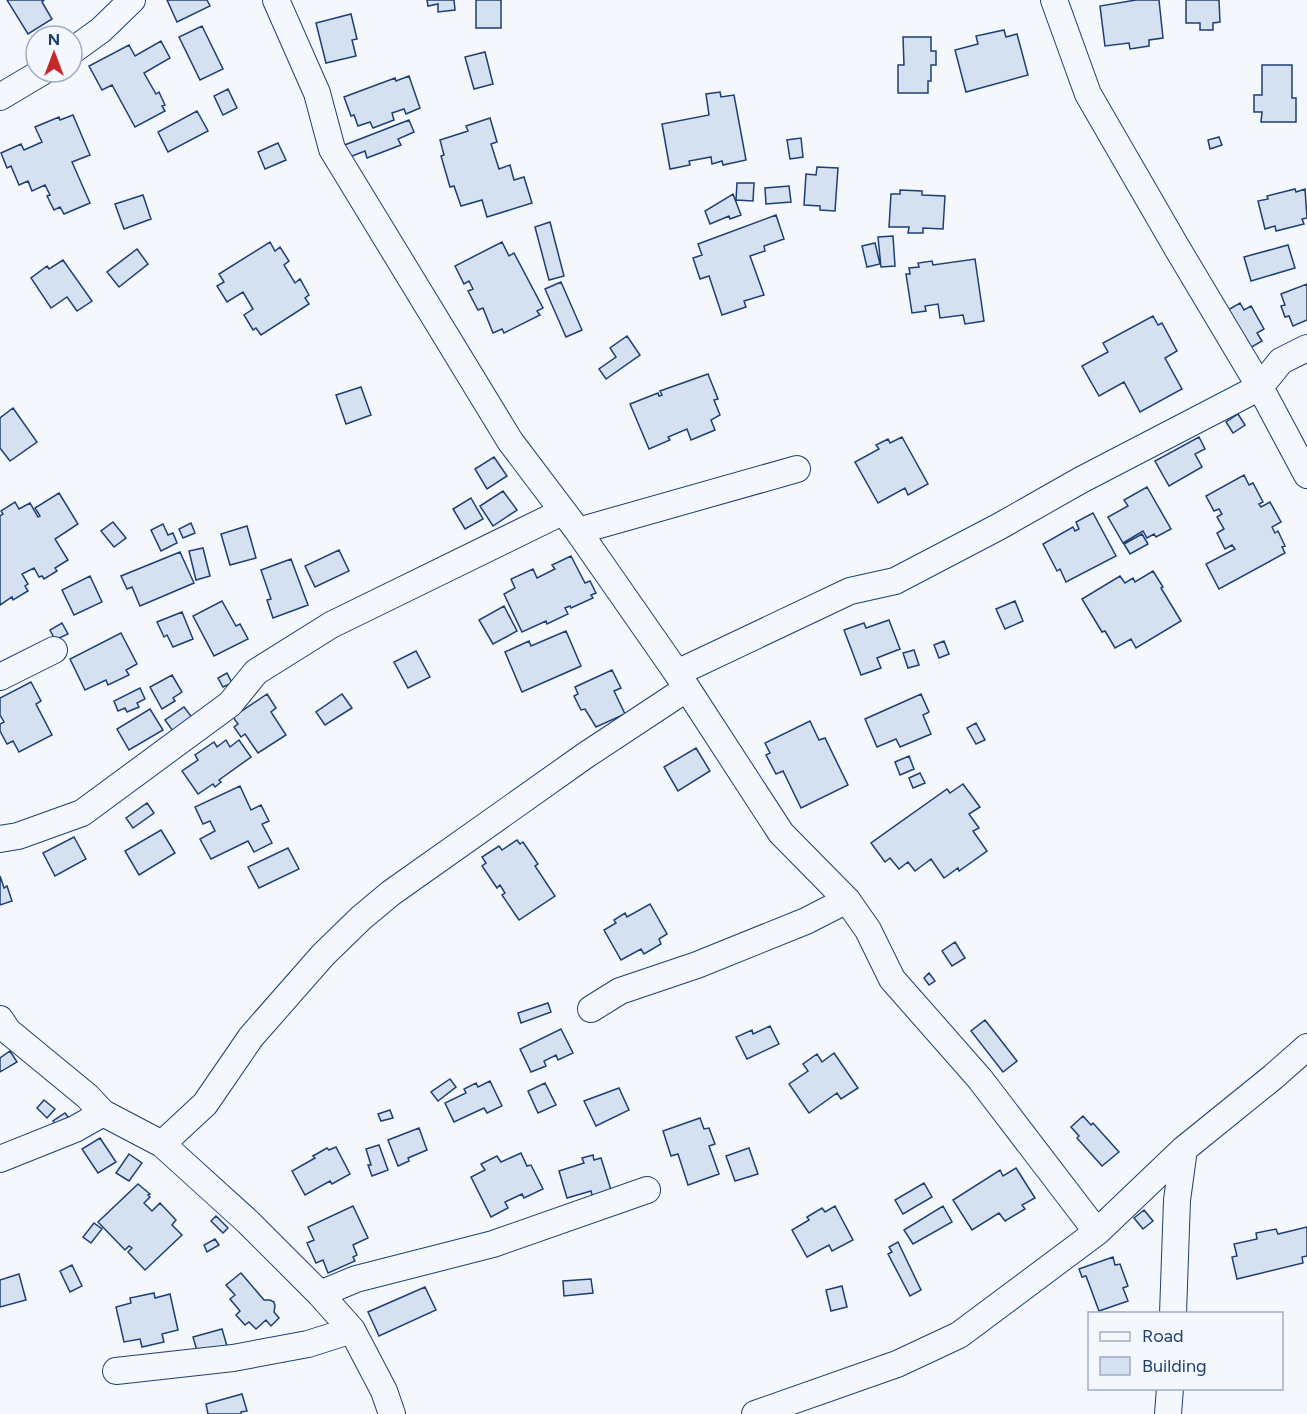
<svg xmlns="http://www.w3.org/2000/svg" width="1307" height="1414" viewBox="0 0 1307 1414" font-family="Figtree,sans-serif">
  <rect width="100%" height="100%" fill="#f4f7fb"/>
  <path fill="#d5e0f0" stroke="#1d3f73" stroke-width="1.5" d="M7,0H44L42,2L52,19L28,34Z
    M167,0H207L210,6L177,22Z
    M427,0H454L455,10L438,12V4L428,6Z
    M476,0H501V28H476Z
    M1136,0H1159L1163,38L1149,40V46L1130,49L1129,43L1105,46L1100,6Z
    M1186,0H1219L1220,22L1213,23V30H1200V23H1186Z
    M351,14L357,39L352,40L356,56L326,63L316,23Z
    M202,26L223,69L200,80L179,37Z
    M1004,30L1006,37L1017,34L1028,75L966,92L955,50L978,44L976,36Z
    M903,37H931V51H936V65H931V81H928V93H898V65H904Z
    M161,41L170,58L144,73L156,94L159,92L165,105L162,106L165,111L135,127L112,85L102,90L89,66L129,45L135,56Z
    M485,52L493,84L474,89L465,57Z
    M1262,65H1292V98H1296V122H1261L1262,112H1254V95H1262Z
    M409,76L420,108L406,114L404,109L392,113L394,120L373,128L370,122L358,126L354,115L351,116L344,97L395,78L396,81Z
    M228,89L237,108L223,115L214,96Z
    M720,92L721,97L734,95L746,160L723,165L722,161L712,164L711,157L689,161L690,165L670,169L662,124L709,115L706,94Z
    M197,111L208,131L168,152L158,132Z
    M73,115L90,155L72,162L90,203L64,214L60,207L54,210L47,196L50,195L45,185L32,191L28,181L19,185L11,166L7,168L1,153L21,144L24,150L42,142L35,127L59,117L60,120Z
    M490,118L497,142L491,144L499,169L510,165L514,180L524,177L532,203L487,217L482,200L461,206L454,186L450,187L441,156L444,155L440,140L468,131L466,126Z
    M409,120L414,132L398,139L401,145L367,158L365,151L347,158L342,146Z
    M1219,137L1222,145L1210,149L1208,140Z
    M801,138L803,157L790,159L787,140Z
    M278,143L286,160L265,169L258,152Z
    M817,167L838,168L835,211L820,210V206L804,205L806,174L816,175Z
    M737,183H754L753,201L736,200Z
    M789,186L791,202L766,204L765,188Z
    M1295,189L1296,192L1305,189L1307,218L1302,219L1304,224L1276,231L1275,226L1265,229L1258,201L1268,199L1267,196Z
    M900,190L922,191V195L945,196L943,229L923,228V233H908L909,227H889L891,194H900Z
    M733,194L741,215L730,219L729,216L710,224L705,211Z
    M143,195L151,219L124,229L115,204Z
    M776,215L784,239L764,246L765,251L750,256L764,295L744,301L746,307L722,315L709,276L700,279L693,258L702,255L698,244Z
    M550,222L564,276L549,280L535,227Z
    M893,236L895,266L881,267L878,237Z
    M270,242L275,251L280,247L289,261L284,265L295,283L300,279L309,295L305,298L309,304L261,335L256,328L253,330L244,315L253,309L243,292L227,302L217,286L224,282L219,274Z
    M502,242L509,256L514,253L543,308L537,311L540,315L504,333L502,329L493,333L483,308L478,310L468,291L473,289L469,281L464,284L455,266Z
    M875,243L880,264L867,267L862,246Z
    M1288,245L1295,268L1251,281L1244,257Z
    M137,249L148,264L119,287L107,272Z
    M975,259L984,321L965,324L963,315L940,318L938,304L925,306L926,311L912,313L906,274H910L909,268L919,267L918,263L932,261L933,265Z
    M63,260L92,301L77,311L67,297L51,308L31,278L47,266L49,269Z
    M561,282L582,330L566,337L545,289Z
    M1307,284V320L1293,326L1289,316L1285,317L1281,306L1285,305L1281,294Z
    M1240,303L1244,310L1251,306L1264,329L1257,333L1262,341L1250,348L1228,310Z
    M1153,316L1158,325L1162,323L1177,351L1165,358L1182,389L1140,412L1124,382L1099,396L1082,366L1108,352L1103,343Z
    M627,336L640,355L606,379L599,369L616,357L610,348Z
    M708,374L718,399L714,400L720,415L711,420L715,430L691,440L687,429L668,437L670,440L649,449L630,404L658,393L659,396L662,395L660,391Z
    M361,387L371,415L346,424L336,395Z
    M13,408L37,442L10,461L0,448V418Z
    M1238,414L1245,425L1233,433L1226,422Z
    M902,437L928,484L908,495L905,488L878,503L855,462L879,449L876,445L888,439L890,443Z
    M1199,437L1205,449L1195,454L1202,467L1169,486L1155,461Z
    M494,457L507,476L487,489L475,469Z
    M1244,475L1249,485L1253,483L1263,502L1259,504L1261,507L1270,502L1281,522L1272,527L1275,533L1278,531L1285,546L1282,547L1285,553L1219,589L1206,564L1235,549L1232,545L1225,549L1217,533L1224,529L1217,517L1222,514L1219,509L1214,511L1206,496Z
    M1147,487L1171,529L1156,537L1154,534L1147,538L1143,531L1123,543L1108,517L1128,506L1124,500Z
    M503,491L517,510L493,526L480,506Z
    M59,493L78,524L55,539L68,560L55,568L57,571L44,579L42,576L39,577L34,568L22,574L28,584L25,586L28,591L13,600L12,597L0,605V516L3,514L1,511L15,502L19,509L30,503L38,517L40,516L35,508Z
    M471,498L483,519L465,529L453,509Z
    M1093,513L1116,556L1066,582L1060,569L1057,571L1043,544L1073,527L1075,531L1079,529L1076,522Z
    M113,522L126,538L114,547L101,531Z
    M191,523L195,533L183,538L179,529Z
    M163,524L168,535L173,533L177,543L161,551L151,530Z
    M247,526L256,558L230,565L221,534Z
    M1142,534L1148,544L1130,554L1124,544Z
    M203,548L210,576L196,580L189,551Z
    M339,550L349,571L315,587L305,566Z
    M180,552L194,583L140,606L132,587L127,589L121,576Z
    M571,556L585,583L590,581L596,593L591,595L593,598L571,608L570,606L565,608L568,614L547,624L546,621L522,632L504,594L515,588L511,579L533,569L537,578L555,569L552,565Z
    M291,559L308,605L273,618L267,600L271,599L261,570Z
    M1153,571L1163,587L1161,588L1181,621L1136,648L1131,639L1115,648L1105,631L1102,632L1082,599L1120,576L1125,583L1133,578L1135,582Z
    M90,576L102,602L74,615L62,590Z
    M222,601L236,626L240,624L248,639L214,656L193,616Z
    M1015,601L1023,621L1005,629L996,609Z
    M504,606L517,631L493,644L479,620Z
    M182,612L193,639L173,647L167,635L164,637L157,622Z
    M889,620L900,649L877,658L881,668L861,675L844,630L864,623L866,628Z
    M62,623L68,634L55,640L50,630Z
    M566,631L581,666L522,692L505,652L529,641L531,646Z
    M121,633L137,664L126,670L129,675L108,685L106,680L85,690L70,659Z
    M944,641L949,654L939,658L934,645Z
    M914,650L919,665L908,668L903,653Z
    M416,651L430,677L408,688L394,662Z
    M612,670L621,688L614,691L625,714L596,727L585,709L581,710L574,696L578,694L575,687Z
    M227,673L232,683L223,687L218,678Z
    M172,675L182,692L173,698L175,701L162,709L150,687Z
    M31,682L41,701L36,704L52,735L19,752L13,741L7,744L0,731V724L4,722L0,715V698Z
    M140,688L145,699L137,703L139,707L127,712L125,708L118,711L114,701Z
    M267,694L276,708L271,712L286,735L258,753L245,734L241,737L234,727L238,724L233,717Z
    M342,694L352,708L325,725L316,712Z
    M921,694L929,712L923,715L931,734L900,747L896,739L877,747L865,719Z
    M184,707L194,720L175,734L165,720Z
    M150,709L163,730L129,750L117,729Z
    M810,721L819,740L825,738L848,785L801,808L783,771L776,774L766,755L770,753L765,743Z
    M976,723L985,740L976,744L967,728Z
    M226,740L230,747L239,740L251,757L219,780L221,782L215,787L213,784L198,794L182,771L198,760L195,755L214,742L217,747Z
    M696,748L710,771L678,791L664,767Z
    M909,756L914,769L900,775L895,762Z
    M920,773L925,783L913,788L909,778Z
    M963,784L980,807L969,814L979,828L973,831L987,851L959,871L958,868L944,878L931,859L915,871L908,862L899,869L890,858L885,862L871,843L947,789L950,793Z
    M240,786L251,810L261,805L269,821L262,824L272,843L254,852L248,841L211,859L200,839L215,831L210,821L203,824L195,807Z
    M147,803L154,813L133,828L126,818Z
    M161,830L175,853L139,875L125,851Z
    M74,837L86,859L55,876L43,853Z
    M517,840L520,844L523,842L538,864L535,866L555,896L519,920L502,895L505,893L500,885L497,888L482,866L486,863L482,857L499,846L502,850Z
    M288,848L299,869L259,888L248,867Z
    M0,876L4,888L7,886L12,901L0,905Z
    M650,904L667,934L659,939L661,944L644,954L641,949L621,960L604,930L616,923L614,920L625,913L627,917Z
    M955,942L965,958L952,966L942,951Z
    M929,973L935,981L929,985L924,978Z
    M548,1003L551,1012L521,1023L518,1013Z
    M985,1020L1017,1061L1003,1072L971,1031Z
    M770,1026L779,1044L747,1059L736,1037L752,1030L753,1034Z
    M561,1029L573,1053L558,1060L556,1055L544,1061L546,1066L531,1072L520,1049Z
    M10,1051L17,1062L0,1072V1058Z
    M834,1053L858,1088L841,1099L837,1093L809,1113L789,1084L808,1071L803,1064L817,1054L822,1062Z
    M450,1079L456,1087L438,1101L431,1092Z
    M490,1081L502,1106L487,1113L484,1108L454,1122L445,1103L466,1093L464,1089L476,1083L478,1087Z
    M545,1083L556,1105L538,1113L528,1091Z
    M619,1088L629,1110L596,1126L584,1101Z
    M44,1100L55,1109L47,1118L37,1108Z
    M390,1110L393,1118L381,1121L378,1114Z
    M65,1113L72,1122L60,1130L53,1121Z
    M1083,1116L1091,1125L1093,1123L1119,1152L1102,1166L1077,1138L1079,1136L1071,1127Z
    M700,1118L704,1129L709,1128L715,1144L709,1146L719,1174L688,1185L678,1154L671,1156L663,1131Z
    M419,1128L427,1150L408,1158L409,1161L398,1166L388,1140Z
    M100,1138L116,1162L98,1173L82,1149Z
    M379,1145L388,1170L372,1176L368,1165H371L366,1149Z
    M336,1147L350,1174L332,1184L330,1181L305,1195L292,1171L315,1158L313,1156L327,1148L329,1150Z
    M749,1148L758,1174L735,1181L726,1156Z
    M521,1153L527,1166L531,1165L543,1189L524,1198L522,1194L505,1202L508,1208L491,1217L471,1177L485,1170L481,1164L497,1156L501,1162Z
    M129,1154L142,1163L129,1181L116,1173Z
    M593,1155L594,1160L601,1158L612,1193L593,1199L591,1191L567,1198L559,1171L584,1163L582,1158Z
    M1016,1168L1035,1198L1022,1205L1025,1209L1005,1221L999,1213L972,1230L953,1200L1000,1170L1003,1176Z
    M924,1183L932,1197L903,1214L895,1200Z
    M138,1184L150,1194L148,1195L150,1197L144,1203L152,1211L160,1203L176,1220L172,1225L182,1235L145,1270L128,1252L132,1248L129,1246L125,1250L98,1222Z
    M353,1206L368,1238L353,1245L357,1255L353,1257L355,1261L328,1273L323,1260L316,1263L307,1243L314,1240L308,1227Z
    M835,1206L853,1240L832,1251L829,1245L807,1257L792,1230L809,1220L807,1217L822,1208L825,1212Z
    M943,1206L952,1222L913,1244L904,1230Z
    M1144,1210L1153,1221L1143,1229L1134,1218Z
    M216,1216L228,1228L223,1233L211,1221Z
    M94,1223L102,1229L91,1243L83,1237Z
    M1307,1227V1256L1302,1257L1303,1263L1237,1279L1232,1257L1237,1256L1234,1244L1257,1239L1256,1233L1276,1229L1278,1234Z
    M215,1239L219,1245L207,1252L204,1245Z
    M898,1242L921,1290L910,1296L888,1254L892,1252L889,1247Z
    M1113,1257L1115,1265L1120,1264L1128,1286L1123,1288L1128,1301L1099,1311L1086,1276L1082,1277L1079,1269Z
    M72,1265L82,1286L70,1292L60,1271Z
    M241,1273L264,1300H270L274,1302L275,1306L274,1312L279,1318L271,1326L266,1320L256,1329L249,1322L245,1325L236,1315L240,1311L230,1299L235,1295L226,1285Z
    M19,1274L26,1300L0,1307V1280Z
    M591,1279L593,1293L564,1296L563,1281Z
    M842,1286L847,1307L831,1311L826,1290Z
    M425,1287L436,1310L379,1336L368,1312Z
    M154,1293L155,1298L170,1294L178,1330L162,1334L164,1342L142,1347L140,1339L124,1342L116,1307L131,1303L130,1298Z
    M222,1329L227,1346L198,1354L193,1337Z
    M242,1394L247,1411L241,1412V1414H208L206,1404Z"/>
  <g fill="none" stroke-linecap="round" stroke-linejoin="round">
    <defs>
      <path id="minor" d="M276,0L317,93L332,149L510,441L578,531L677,673L781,833L847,900L868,930L892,979L980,1079L1097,1232
        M1054,0L1088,94L1177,248L1260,387L1307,475
        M72,51L101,30L132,0
        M0,97L42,72
        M578,531L797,469
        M677,673L850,591L895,581L1000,526L1081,480L1260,387L1281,361L1307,348
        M0,677L54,650
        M0,839L18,836L82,813L230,704L256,672L331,625L562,512
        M591,1009L620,991L697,965L806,921L847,900
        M0,1019L8,1031L87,1096L103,1113L162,1144L248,1222L320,1294L352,1330L384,1391L392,1414
        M162,1144L205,1104L251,1037L323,955L361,918L391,893L586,755L686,689
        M0,1159L75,1129L103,1113
        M320,1294L356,1279L493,1244L647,1190
        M1173,1314L1177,1200L1184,1149
        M116,1371L233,1358L308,1344L352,1330
        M755,1414L897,1364L959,1335L1097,1232L1184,1149L1273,1077L1307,1047
        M1168,1414L1170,1388"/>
    </defs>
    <use href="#minor" stroke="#1d3f73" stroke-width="28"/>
    <use href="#minor" stroke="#f4f7fb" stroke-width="26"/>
  </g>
  <rect x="1088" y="1312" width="195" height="78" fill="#f4f7fb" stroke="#9eadc5" stroke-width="1.5"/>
  <rect x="1100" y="1332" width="30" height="9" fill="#f4f7fb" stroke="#9eadc5" stroke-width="1.5"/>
  <text x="1142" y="1342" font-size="18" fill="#1d3f73">Road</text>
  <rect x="1100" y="1357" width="30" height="18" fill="#d5e0f0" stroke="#9eadc5" stroke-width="1.5"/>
  <text x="1142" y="1372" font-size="18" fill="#1d3f73">Building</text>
  <g transform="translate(54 54)"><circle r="28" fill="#f4f7fb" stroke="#9eadc5" stroke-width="1.5"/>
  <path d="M0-4.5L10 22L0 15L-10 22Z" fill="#c62828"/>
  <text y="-9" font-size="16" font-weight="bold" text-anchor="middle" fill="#1d3f73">N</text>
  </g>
</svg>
